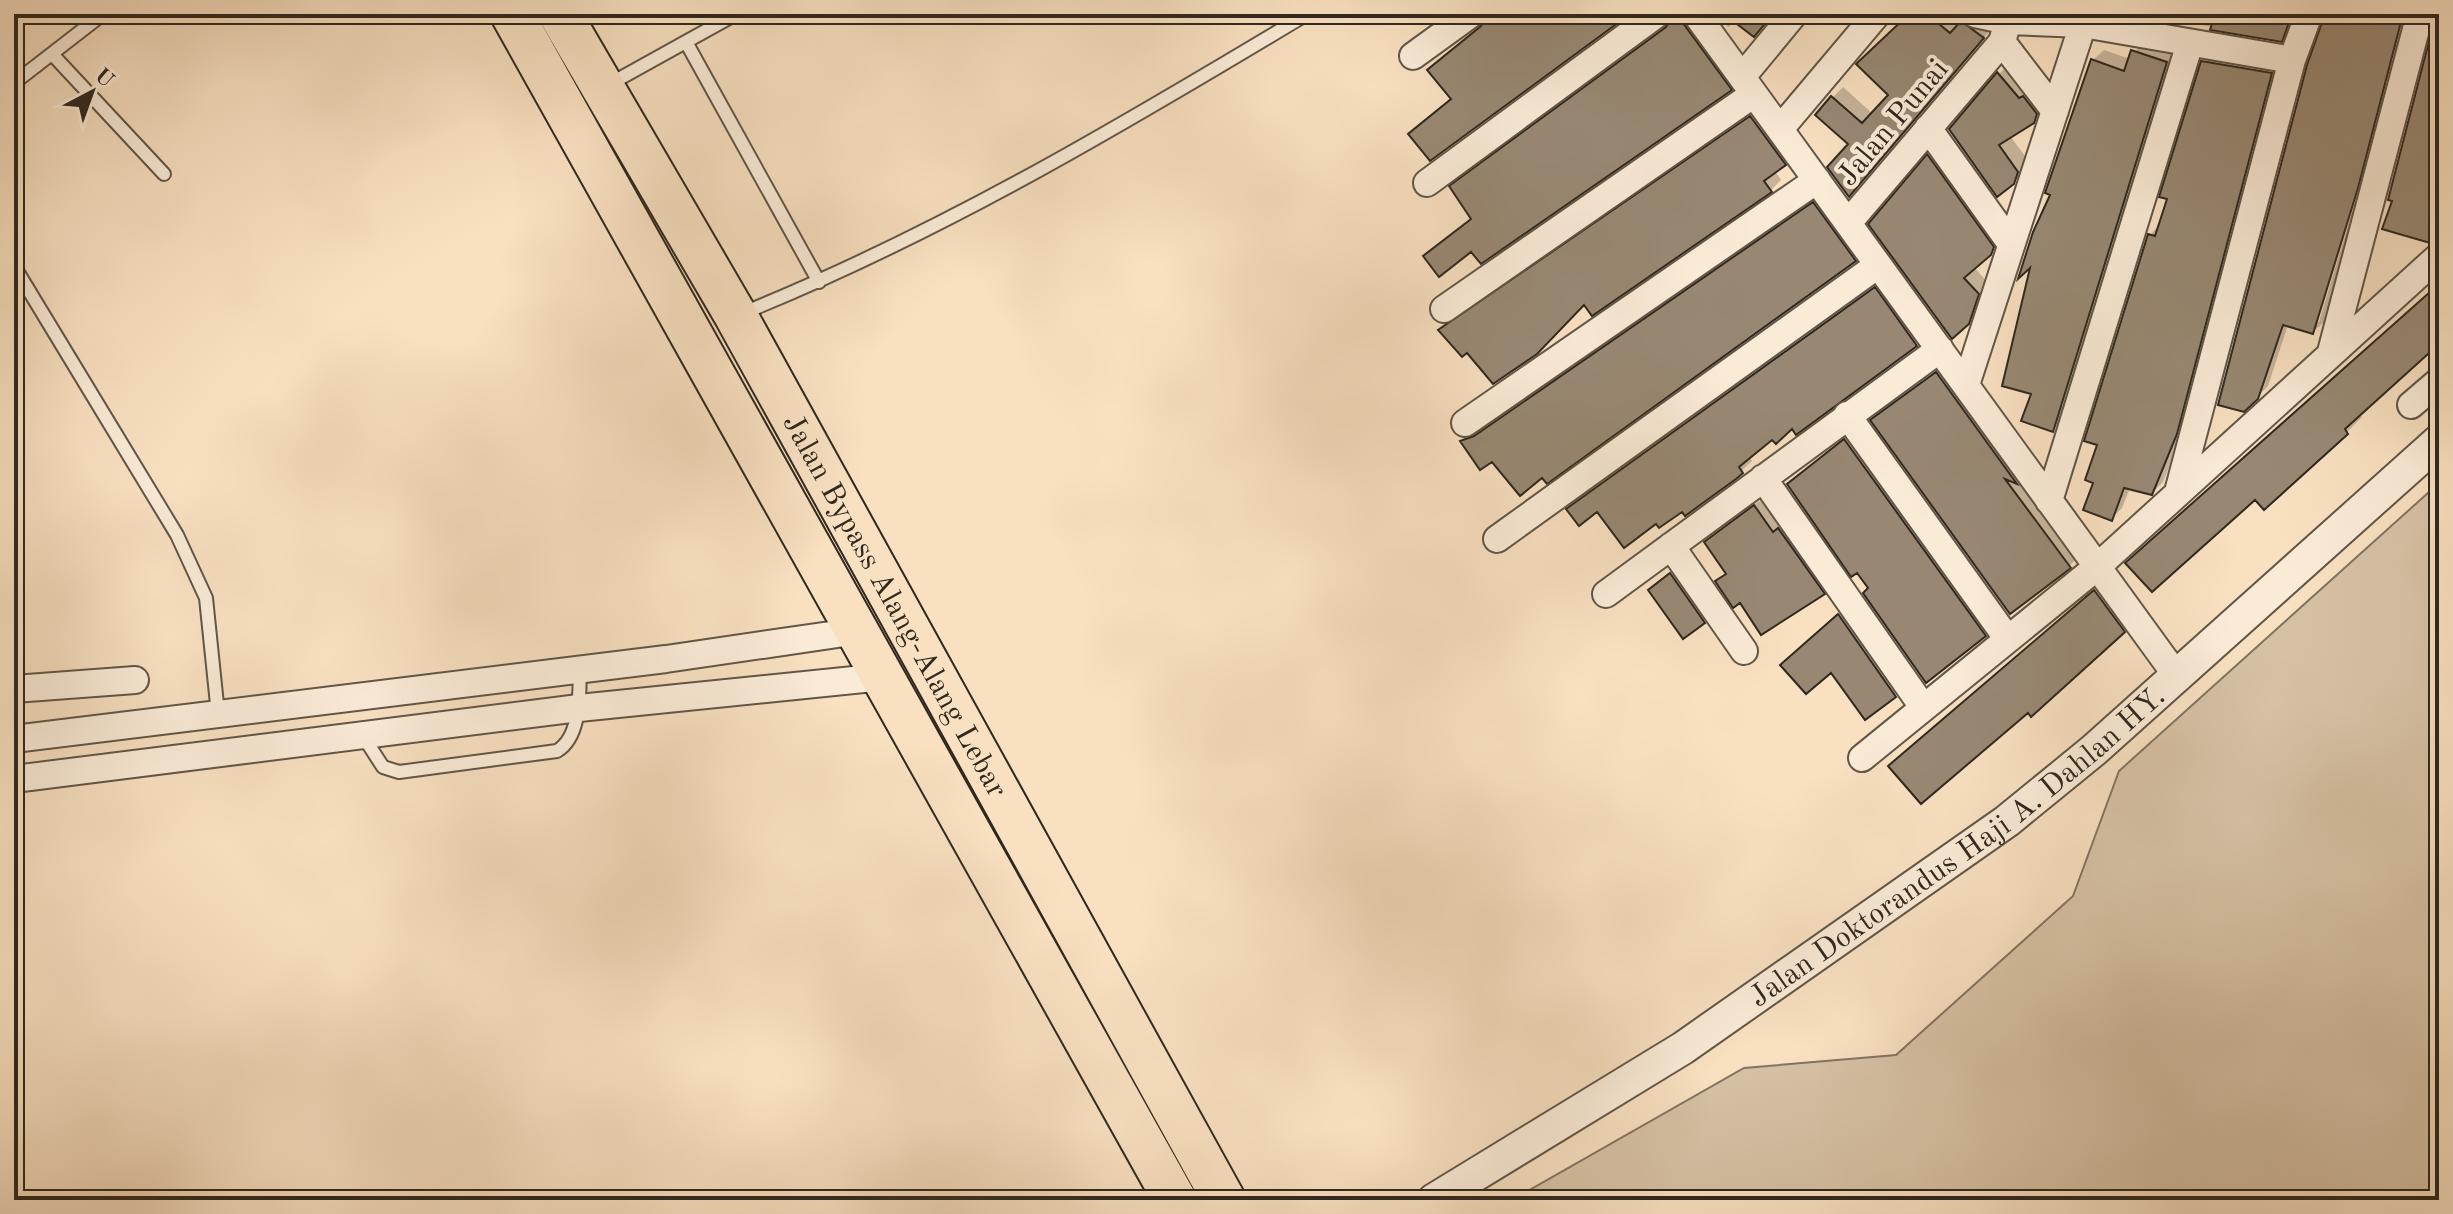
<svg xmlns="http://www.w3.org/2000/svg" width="2453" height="1214" viewBox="0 0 2453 1214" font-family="'Old Standard TT',serif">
  <rect width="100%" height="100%" fill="#f8e0c1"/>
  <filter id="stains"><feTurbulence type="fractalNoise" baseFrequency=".0025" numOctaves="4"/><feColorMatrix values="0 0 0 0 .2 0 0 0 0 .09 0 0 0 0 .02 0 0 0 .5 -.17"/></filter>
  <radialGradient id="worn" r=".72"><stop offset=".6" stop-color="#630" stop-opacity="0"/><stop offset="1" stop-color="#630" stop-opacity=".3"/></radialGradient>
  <path fill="#d6c1a5" stroke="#827462" stroke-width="2" d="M2439,483V1200H1512L1744,1068L1896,1055L2073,896L2119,771Z"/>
  <path fill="#0003" fill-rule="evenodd" d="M1423,14H1441L1428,23Z
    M1674,14H1694L1741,78L1730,89L1472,249L1426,256L1472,218L1463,176L1670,24Z
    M1718,14H1773L1736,21L1728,27Z
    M1910,14H1974L1993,27L1859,184L1850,144L1832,98L1843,87L1873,114L1891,95Z
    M2144,14H2298L2292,29L2281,40Z
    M2325,14H2410L2368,175L2324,322L2313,332L2288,325L2268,386L2256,398ZM2359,178L2362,179L2319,322H2315Z
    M2144,40L2177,51L2064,419L2053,430L2033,392L2052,193L2093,60L2104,50L2130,59Z
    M2214,51L2281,63L2187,422L2163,482L2152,493L2130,488L2122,508L2112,518L2096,482L2099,444L2150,235L2161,223L2203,62Z
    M2009,63L2044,110L2010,136L2028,160L2024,171L2013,183L1951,129Z
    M1762,107L1796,153L1775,171L1781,180L1771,190L1584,302L1467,350L1441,330Z
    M1939,146L2001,242L1974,267L1988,283L1979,311L1968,322L1871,224Z
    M1824,193L1865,249L1543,475L1493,459L1462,441Z
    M1886,278L1926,334L1796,432L1792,426L1772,437L1749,457L1752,461L1735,477L1656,521L1598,509H1568Z
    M2439,285V343L2359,413L2362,417L2347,432L2264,507L2255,498Z
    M1947,363L2079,556L2069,566L1873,420Z
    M1856,430L1995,624L1985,635L1789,484Z
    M1766,496L1834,582L1823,593L1740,601L1717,581L1727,572L1706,542Z
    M1682,564L1714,611L1704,621L1661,580Z
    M2112,575L2140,614L2123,630L2028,710L1891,766Z
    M1850,605L1906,685L1866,717L1832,670L1793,654Z"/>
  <path fill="#988873" stroke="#2f281e" stroke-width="2" d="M1487,14H1630L1430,161L1408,134L1451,99L1427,70L1481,26Z
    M1673,14H1680L1683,23L1732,90L1481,264L1471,252L1439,277L1423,256L1471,219L1449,186L1666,27Z
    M1724,14H1773L1754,37Z
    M1909,14H1927L1950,33L1961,21L1984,38L1849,197L1827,167L1848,144L1815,115L1831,96L1862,123L1888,95L1856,64Z
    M2215,14H2292L2282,42L2210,30Z
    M2325,14H2403L2358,188L2313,334L2283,325L2258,399L2244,412L2218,405L2307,65Z
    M2436,14H2439V240L2430,243L2382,229L2392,201L2388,200Z
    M2131,50L2167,62L2053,432L2021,421L2031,394L2002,386L2030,268L2018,279L2033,232L2050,195L2045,193L2091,59L2124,71Z
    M2201,61L2272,73L2177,434L2152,495L2124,488L2112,521L2083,510L2093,483L2085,480L2097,445L2084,441L2148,234L2155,236L2167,199L2159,197Z
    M1997,72L2019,98L2023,96L2037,114L2034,123L1999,145L2018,172L2014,184L1997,197L1949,129Z
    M1750,116L1786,165L1764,181L1772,192L1592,316L1584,305L1537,354L1493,384L1467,353L1462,357L1438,330Z
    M1927,154L1994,247L1991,255L1964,278L1979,294L1969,324L1952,339L1868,224Z
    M1813,202L1856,261L1547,484L1542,478L1520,496L1492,462L1480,470L1460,441L1474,436Z
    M2439,284V344L2345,429L2348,434L2264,510L2255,500L2152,592L2125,563Z
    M1875,287L1917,346L1796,435L1792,429L1776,444L1772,440L1739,467L1743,473L1736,479L1685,516L1682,512L1659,528L1656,524L1624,548L1597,512L1579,526L1566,509Z
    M1936,372L2017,484L2005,479L2071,568L2010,614L1870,420Z
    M1844,439L1986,636L1926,683L1863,593L1868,588L1857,573L1851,577L1787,484Z
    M1754,505L1773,532L1778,528L1825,594L1761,635L1740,603L1733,608L1715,581L1726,574L1704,542Z
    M1670,573L1705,623L1683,639L1648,590Z
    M2094,590L2125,632L2031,717L2028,713L1921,804L1888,766Z
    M1838,614L1896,697L1865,720L1831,673L1806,694L1780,665Z"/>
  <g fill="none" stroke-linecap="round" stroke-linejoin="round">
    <defs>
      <path id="service" d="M686,42L819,282
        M52,54L164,174
        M14,83L103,14
        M608,85L736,14
        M14,266L177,535L206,598L218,714
        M743,313C941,233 1124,124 1307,14
        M363,736L383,767L399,772L557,751C582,736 579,692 580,667"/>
      <path id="minor" d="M1696,14L2176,675
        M1975,14L2008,21L2083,24L2292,60
        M2002,42L2055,111
        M1413,56L1471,14
        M1742,77L1794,14
        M1928,128L2011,244
        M1780,129L1877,14
        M1427,183L1657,14
        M1848,223L2002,42L2008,21
        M1444,309L1754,94
        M2331,352L2420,14
        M1966,385L2083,24
        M2411,405L2439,381
        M1847,415L2007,638
        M1465,423L1817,180
        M1763,478L1923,707
        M2178,492L2292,60L2309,14
        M2049,501L2190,43
        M1497,539L1878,265
        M1671,546L1744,651
        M1606,594L1940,349
        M14,689L135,680
        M14,739L666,659L858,631
        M1862,758L2097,567L2439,256
        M14,779L579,708L883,677"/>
      <g id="tertiary">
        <path id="s1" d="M1434,1200L1683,1048L2007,821L2094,750L2439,441"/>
      </g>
      <g id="trunk">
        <path d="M512,14L1175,1200"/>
        <path id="s2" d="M560,14L736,316L1224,1200"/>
      </g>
    </defs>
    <use href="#service" stroke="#615647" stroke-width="16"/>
    <use href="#minor" stroke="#615647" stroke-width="30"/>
    <use href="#tertiary" stroke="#615647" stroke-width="36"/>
    <use href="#trunk" stroke="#2f281e" stroke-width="46"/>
    <use href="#service" stroke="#faebd7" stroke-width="12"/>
    <use href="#minor" stroke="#faebd7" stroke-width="26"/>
    <use href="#tertiary" stroke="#faebd7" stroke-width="32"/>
    <use href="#trunk" stroke="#f8e0c1" stroke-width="42"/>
  </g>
  <g text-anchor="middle" stroke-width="8" stroke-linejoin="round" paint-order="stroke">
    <g font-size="30" fill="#2f281e" stroke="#faebd7">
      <text transform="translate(1892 122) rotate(-50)" y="10">Jalan Punai</text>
      <text dy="10" stroke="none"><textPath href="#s2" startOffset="680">Jalan Bypass Alang-Alang Lebar</textPath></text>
      <text dy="10" stroke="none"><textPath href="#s1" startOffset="632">Jalan Doktorandus Haji A. Dahlan HY.</textPath></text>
    </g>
  </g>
  <rect width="2453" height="1214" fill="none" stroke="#f8e0c1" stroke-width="48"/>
  <rect x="16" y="16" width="2421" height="1182" fill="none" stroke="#2f281e" stroke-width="4"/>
  <rect x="24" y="24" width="2405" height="1166" fill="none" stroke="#2f281e" stroke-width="2"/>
  <g transform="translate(92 92) rotate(41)" stroke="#faebd7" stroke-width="6" paint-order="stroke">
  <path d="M0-6L14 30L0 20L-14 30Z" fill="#2f281e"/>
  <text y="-12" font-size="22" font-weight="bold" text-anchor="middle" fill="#2f281e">U</text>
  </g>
  <rect width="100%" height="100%" filter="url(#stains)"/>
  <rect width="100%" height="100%" fill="url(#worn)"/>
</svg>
